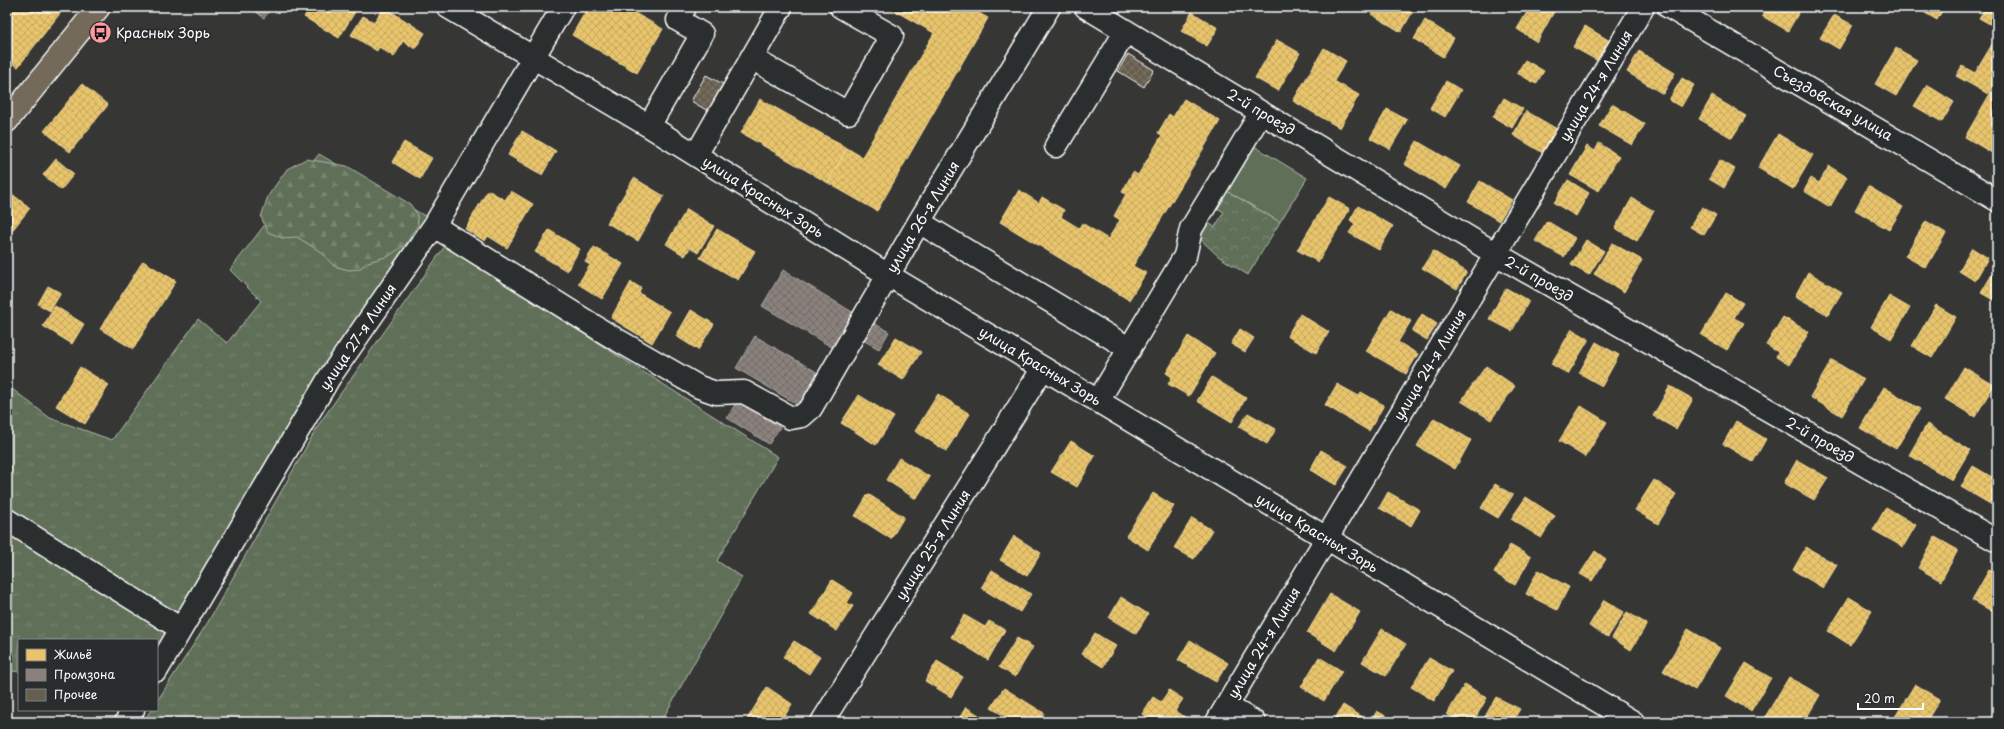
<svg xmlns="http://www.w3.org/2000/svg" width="2004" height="729" viewBox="0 0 2004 729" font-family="'Playpen Sans',sans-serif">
  <defs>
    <pattern id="grass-tufts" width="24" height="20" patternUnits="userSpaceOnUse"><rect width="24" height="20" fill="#606f58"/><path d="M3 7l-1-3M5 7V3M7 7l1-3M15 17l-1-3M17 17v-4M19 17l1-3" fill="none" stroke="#788571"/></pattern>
    <pattern id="forest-firs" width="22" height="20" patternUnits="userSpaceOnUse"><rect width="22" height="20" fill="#606f58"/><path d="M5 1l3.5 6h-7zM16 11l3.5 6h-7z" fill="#788571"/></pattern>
    <pattern id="park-crowns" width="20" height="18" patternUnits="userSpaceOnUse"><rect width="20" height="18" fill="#606f58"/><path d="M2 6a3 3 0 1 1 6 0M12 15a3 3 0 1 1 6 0" fill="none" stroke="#788571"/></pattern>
    <pattern id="homes-cross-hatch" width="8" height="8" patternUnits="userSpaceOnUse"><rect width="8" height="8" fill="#e9c46a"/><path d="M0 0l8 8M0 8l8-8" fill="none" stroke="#c2a662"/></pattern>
    <pattern id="industry-cross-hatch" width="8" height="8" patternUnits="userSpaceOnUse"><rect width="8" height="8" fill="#8a817c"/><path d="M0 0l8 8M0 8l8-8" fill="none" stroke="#716c69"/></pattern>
    <pattern id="building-cross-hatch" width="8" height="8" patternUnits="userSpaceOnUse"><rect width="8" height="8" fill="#665e4f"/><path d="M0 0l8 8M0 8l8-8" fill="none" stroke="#7d7669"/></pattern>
  </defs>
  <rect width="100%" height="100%" fill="#363735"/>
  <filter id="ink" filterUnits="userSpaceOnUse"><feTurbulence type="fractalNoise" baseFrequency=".025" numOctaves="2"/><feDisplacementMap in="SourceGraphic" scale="8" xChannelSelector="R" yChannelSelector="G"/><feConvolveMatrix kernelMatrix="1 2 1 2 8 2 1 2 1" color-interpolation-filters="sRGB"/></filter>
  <g filter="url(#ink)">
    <path fill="url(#grass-tufts)" stroke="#b0b7ac" d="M319,154L430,219L182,610L157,647V640H19V672L14,671L7,677V385L50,418L112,440L198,319L227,343L261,301L230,270Z
      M445,246L778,457L717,561L742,577L661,722H143L151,710H157V701L208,622L319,424Z"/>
    <path fill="url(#forest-firs)" stroke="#b0b7ac" d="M306,159L347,166L410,204L417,214L418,225L406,244L389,256L368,262L359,269L349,270L334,266L321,252L297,237L282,238L268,232L261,217L268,196L287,169Z"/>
    <path fill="url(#park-crowns)" stroke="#b0b7ac" d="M1227,191L1280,222L1248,275L1218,256L1199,238L1208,223L1215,227L1224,212L1217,208Z"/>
    <path fill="#606f58" stroke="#b0b7ac" d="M1254,146L1307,178L1280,222L1227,191Z"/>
    <path fill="url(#homes-cross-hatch)" stroke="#f0d697" d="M9,7H65L18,67L7,59V9Z
      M310,7H358L339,38L304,17Z
      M384,7L425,33L415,49L403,41L394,57L379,47L377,51L351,35L363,16L374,22Z
      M588,7H635L633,12L663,29L637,73L572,35Z
      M888,7H927L918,24Z
      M927,7H968L988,18L877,211L828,183L847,148L862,157L934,33L918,24Z
      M1134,7H1146L1143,12Z
      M1376,7H1405L1413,11L1401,32L1371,14Z
      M1530,7H1550L1555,10L1537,42L1517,29Z
      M1767,7H1802L1788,31L1762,16Z
      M1915,7H1944L1937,20Z
      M1986,7H1997V28L1979,18Z
      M1192,12L1218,28L1207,46L1181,31Z
      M1834,15L1853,25L1839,49L1820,38Z
      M1425,20L1454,38L1443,57L1414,39Z
      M1585,26L1610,41L1598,61L1573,47Z
      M1997,36V78L1988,94L1956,76L1962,66L1975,73Z
      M1277,40L1300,53L1278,91L1255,78Z
      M1324,48L1346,61L1334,81L1359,95L1340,128L1293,101Z
      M1896,48L1917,60L1896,96L1875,84Z
      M1639,51L1675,73L1663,94L1627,72Z
      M1525,60L1544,71L1536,84L1517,73Z
      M1682,78L1694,85L1681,107L1669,100Z
      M1446,81L1461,90L1445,117L1430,108Z
      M82,84L108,105L70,152L44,131Z
      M1927,85L1954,102L1942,122L1914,106Z
      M1991,92L1997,95V143L1992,153L1965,137Z
      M1712,96L1746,116L1732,138L1699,119Z
      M1504,98L1523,109L1512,128L1493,117Z
      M760,99L847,148L828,183L741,133Z
      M1184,99L1220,121L1133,266L1146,273L1129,300L1000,222L1019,190L1039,203L1042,197L1064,210L1061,217L1079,228L1082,223L1108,239L1120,220L1114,216L1126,194L1122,192L1133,172L1138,175L1162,135L1158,133L1169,114L1173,117Z
      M1612,104L1645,124L1632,145L1599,126Z
      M1387,109L1407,120L1390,149L1370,138Z
      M1526,111L1557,129L1543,153L1513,135Z
      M522,131L556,151L542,175L508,155Z
      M1778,134L1813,155L1793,189L1758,168Z
      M1417,141L1460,166L1446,189L1404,164Z
      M404,142L432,158L420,179L392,162Z
      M1599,143L1619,156L1599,191L1570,175L1587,146L1595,151Z
      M56,159L74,174L61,190L43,175Z
      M1720,160L1735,169L1724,188L1709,179Z
      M1829,166L1847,177L1830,207L1804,191L1811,178L1819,183Z
      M634,178L664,196L638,241L607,223Z
      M1568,180L1589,193L1576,216L1554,203Z
      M1480,181L1512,200L1499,221L1468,202Z
      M1868,186L1903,207L1889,230L1855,210Z
      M7,190L30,208L7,237Z
      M488,190L505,200L511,191L533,204L507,248L488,236L485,241L465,229Z
      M1329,197L1350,209L1318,262L1297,250Z
      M1632,198L1654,211L1637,241L1615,228Z
      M1358,206L1393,226L1379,250L1349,233L1355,224L1350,220Z
      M1702,207L1716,215L1704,235L1690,227Z
      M687,209L714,226L698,253L690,248L685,256L666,244Z
      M1547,221L1575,238L1564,257L1535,241Z
      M1926,221L1946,233L1926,268L1905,256Z
      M717,229L755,251L738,280L700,258Z
      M549,230L580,249L567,271L535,252Z
      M1586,240L1604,251L1589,275L1571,265Z
      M1612,243L1642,260L1624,292L1594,274Z
      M594,247L623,264L602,299L578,284L590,265L585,262Z
      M1972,248L1988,258L1975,281L1959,271Z
      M1433,251L1467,272L1457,289L1422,268Z
      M143,261L176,281L133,349L100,329Z
      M1997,266V302L1981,293Z
      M1808,272L1842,292L1828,315L1795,296Z
      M631,282L641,288L639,293L670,312L652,343L611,318Z
      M48,286L61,293L50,311L38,304Z
      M1506,288L1529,301L1512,331L1489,319Z
      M1726,293L1743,303L1734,318L1744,323L1727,350L1701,335Z
      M1889,296L1910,308L1891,339L1871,327Z
      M1936,305L1956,317L1932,358L1912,346Z
      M55,306L84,324L72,344L43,326Z
      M1391,309L1411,321L1398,342L1418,354L1406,374L1366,351Z
      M691,310L714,324L698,350L676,336Z
      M1300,314L1329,332L1316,353L1287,336Z
      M1422,314L1437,324L1427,340L1412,331Z
      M1783,317L1809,332L1789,365L1776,357L1778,352L1766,345Z
      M1240,329L1254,338L1245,352L1231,344Z
      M1572,329L1589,339L1568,374L1551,364Z
      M1188,336L1215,353L1189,396L1168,384L1172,377L1166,373Z
      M896,337L921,352L903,380L878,365Z
      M1596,342L1619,355L1602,386L1579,373Z
      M1832,360L1864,379L1842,416L1810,397Z
      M1486,366L1515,386L1491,420L1461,401Z
      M80,367L109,385L85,424L56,406Z
      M1964,367L1994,385L1975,417L1945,399Z
      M1212,377L1246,398L1232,422L1197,401Z
      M1337,384L1359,396L1361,392L1384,405L1369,431L1325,405Z
      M1670,386L1693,399L1676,429L1653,416Z
      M1884,387L1920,409L1896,449L1860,428Z
      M938,394L970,414L946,451L915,431Z
      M859,395L894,417L876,445L841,423Z
      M1581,406L1607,422L1585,457L1559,441Z
      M1248,413L1276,429L1267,444L1239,427Z
      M1434,418L1471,440L1455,469L1417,446Z
      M1736,421L1766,439L1753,462L1723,444Z
      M1927,424L1970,450L1952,480L1909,455Z
      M1071,441L1095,456L1077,487L1051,472Z
      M1321,450L1348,466L1336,485L1310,470Z
      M899,458L930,477L916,499L886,480Z
      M1797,460L1828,478L1814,500L1784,483Z
      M1973,466L1997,480V508L1961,487Z
      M1654,480L1676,494L1658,524L1635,510Z
      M1495,484L1513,495L1498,518L1481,508Z
      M1388,492L1420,510L1411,526L1379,508Z
      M1153,493L1174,506L1148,550L1126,536Z
      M868,494L904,517L891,539L855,516Z
      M1526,497L1555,516L1541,538L1511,519Z
      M1886,507L1916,525L1903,547L1873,530Z
      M1192,518L1212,530L1194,559L1174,548Z
      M1014,536L1041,553L1027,576L1000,560Z
      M1935,537L1958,550L1941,581L1918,568Z
      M1510,545L1531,557L1515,585L1494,573Z
      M1806,547L1837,565L1823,588L1793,570Z
      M1595,551L1606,559L1592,581L1580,574Z
      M992,570L1031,594L1020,612L981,588Z
      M1538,570L1569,587L1557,610L1526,594Z
      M1989,570L1997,574V610L1995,613L1972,600Z
      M832,580L853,593L847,603L853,606L837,631L811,614Z
      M1330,594L1360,612L1336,651L1307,633Z
      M1121,597L1148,614L1136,634L1109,618Z
      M1849,597L1872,611L1850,645L1828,631Z
      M1604,600L1624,612L1608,637L1589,626Z
      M1627,612L1647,624L1631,650L1612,638Z
      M964,615L985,627L989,621L1005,630L988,660L951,637Z
      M1382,629L1406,644L1386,676L1362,662Z
      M1688,629L1720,648L1695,690L1663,671Z
      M1095,633L1116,646L1103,667L1082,654Z
      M1017,638L1033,647L1015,677L999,667Z
      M1190,640L1228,663L1216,682L1178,660Z
      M794,641L820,657L809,674L783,657Z
      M1319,657L1342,671L1324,701L1301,687Z
      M1429,658L1452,671L1434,701L1411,687Z
      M937,661L963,677L951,697L925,681Z
      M1746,663L1771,678L1751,711L1726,696Z
      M1789,677L1820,695L1804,722H1773L1765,717Z
      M1465,684L1487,698L1473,722H1459L1447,714Z
      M1915,684L1940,699L1926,722H1904L1895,717Z
      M767,687L792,704L781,722H748L746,721Z
      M1004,688L1044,713L1038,722H1015L991,708Z
      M1169,690L1183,699L1175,711L1193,722H1154L1142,714L1153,697L1161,702Z
      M1496,697L1520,709L1512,722H1482Z
      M1343,705L1366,719L1363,722H1333Z
      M966,707L990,722H957Z
      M1377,711L1396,722H1370Z
      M1524,717L1532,722H1521Z"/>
    <path fill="url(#industry-cross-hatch)" stroke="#ada7a3" d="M250,7H273L264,18Z
      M783,270L854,313L833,348L762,306Z
      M869,320L889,332L879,349L859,338Z
      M755,336L820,374L800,406L736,368Z
      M737,401L780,427L769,444L727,418Z"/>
    <path fill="url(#building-cross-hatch)" stroke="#fff" d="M1128,54L1154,70L1144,87L1118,71Z
      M706,75L723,84L708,111L691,101Z"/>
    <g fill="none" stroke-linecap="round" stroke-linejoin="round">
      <defs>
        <path id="minor" d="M448,7L649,126L888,275L1633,722
          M1086,7L1496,254L1997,541
          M1669,7L1997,200
          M751,58L848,113L892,36L841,7
          M649,126L702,34L678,20L685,7
          M1056,146L1126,31
          M696,155L781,7
          M919,222L1130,349
          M434,226L607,334L699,387L716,393L744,392L791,418L802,416L811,408L919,222L1049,7
          M1098,401L1185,256L1191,229L1261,113
          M7,520L181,629
          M157,670L329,378L434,226L563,7
          M1227,706L1254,722
          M126,722L133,710
          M822,722L1043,368
          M1217,722L1643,7"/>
        <path id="major" d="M7,121L99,7"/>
      </defs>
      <use href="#minor" stroke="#fff" stroke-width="25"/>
      <use href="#major" stroke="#fff" stroke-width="25"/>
      <use href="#minor" stroke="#2a2d2e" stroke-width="22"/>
      <use href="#major" stroke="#736b5a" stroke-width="22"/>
    </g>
  </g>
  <defs>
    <symbol id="bus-disc" viewBox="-11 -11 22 22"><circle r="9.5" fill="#ff9aa2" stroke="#2a2d2e"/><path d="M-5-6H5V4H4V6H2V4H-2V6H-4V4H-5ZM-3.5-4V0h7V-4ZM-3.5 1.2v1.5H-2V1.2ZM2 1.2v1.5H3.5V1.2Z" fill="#111"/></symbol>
  </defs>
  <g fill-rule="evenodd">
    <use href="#bus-disc" x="88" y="20" width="25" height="25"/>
  </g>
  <g text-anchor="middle" stroke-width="4" stroke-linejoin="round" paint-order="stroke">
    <g font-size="14" fill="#fff" stroke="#2a2d2e" text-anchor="start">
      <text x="116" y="38">Красных Зорь</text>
    </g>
    <g font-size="14" fill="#fff" stroke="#2a2d2e">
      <text transform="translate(1596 86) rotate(-59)" y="5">улица 24-я Линия</text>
      <text transform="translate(1833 103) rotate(30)" y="5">Съездовская улица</text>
      <text transform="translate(1261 112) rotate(31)" y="5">2-й проезд</text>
      <text transform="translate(763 197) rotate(32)" y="5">улица Красных Зорь</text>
      <text transform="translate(923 217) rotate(-59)" y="5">улица 26-я Линия</text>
      <text transform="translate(1539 279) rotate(30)" y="5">2-й проезд</text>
      <text transform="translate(358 337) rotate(-56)" y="5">улица 27-я Линия</text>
      <text transform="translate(1430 365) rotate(-59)" y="5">улица 24-я Линия</text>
      <text transform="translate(1040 366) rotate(31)" y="5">улица Красных Зорь</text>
      <text transform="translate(1820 440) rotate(30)" y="5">2-й проезд</text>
      <text transform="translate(1317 533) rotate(31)" y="5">улица Красных Зорь</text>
      <text transform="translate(933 545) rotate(-58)" y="5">улица 25-я Линия</text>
      <text transform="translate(1264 643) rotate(-59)" y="5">улица 24-я Линия</text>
    </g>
  </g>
  <rect width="2004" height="729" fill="none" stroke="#2a2d2e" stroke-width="24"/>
  <rect x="12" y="12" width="1980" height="705" fill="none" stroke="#fff" stroke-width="1.5" filter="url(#ink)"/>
  <rect x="18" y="639" width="140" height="72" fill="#2a2d2e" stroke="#7f8182"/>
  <rect x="26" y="649" width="20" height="12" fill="#e9c46a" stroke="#7f8182"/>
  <text x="54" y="659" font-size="12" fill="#ffffff">Жильё</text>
  <rect x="26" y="669" width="20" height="12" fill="#8a817c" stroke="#7f8182"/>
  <text x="54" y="679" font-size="12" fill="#ffffff">Промзона</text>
  <rect x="26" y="689" width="20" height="12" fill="#665e4f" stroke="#7f8182"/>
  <text x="54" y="699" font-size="12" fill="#ffffff">Прочее</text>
  <path d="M1858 703v6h65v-6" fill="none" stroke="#ffffff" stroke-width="2"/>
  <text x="1864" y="703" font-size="12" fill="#ffffff" stroke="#2a2d2e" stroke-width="3" paint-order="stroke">20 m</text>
</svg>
